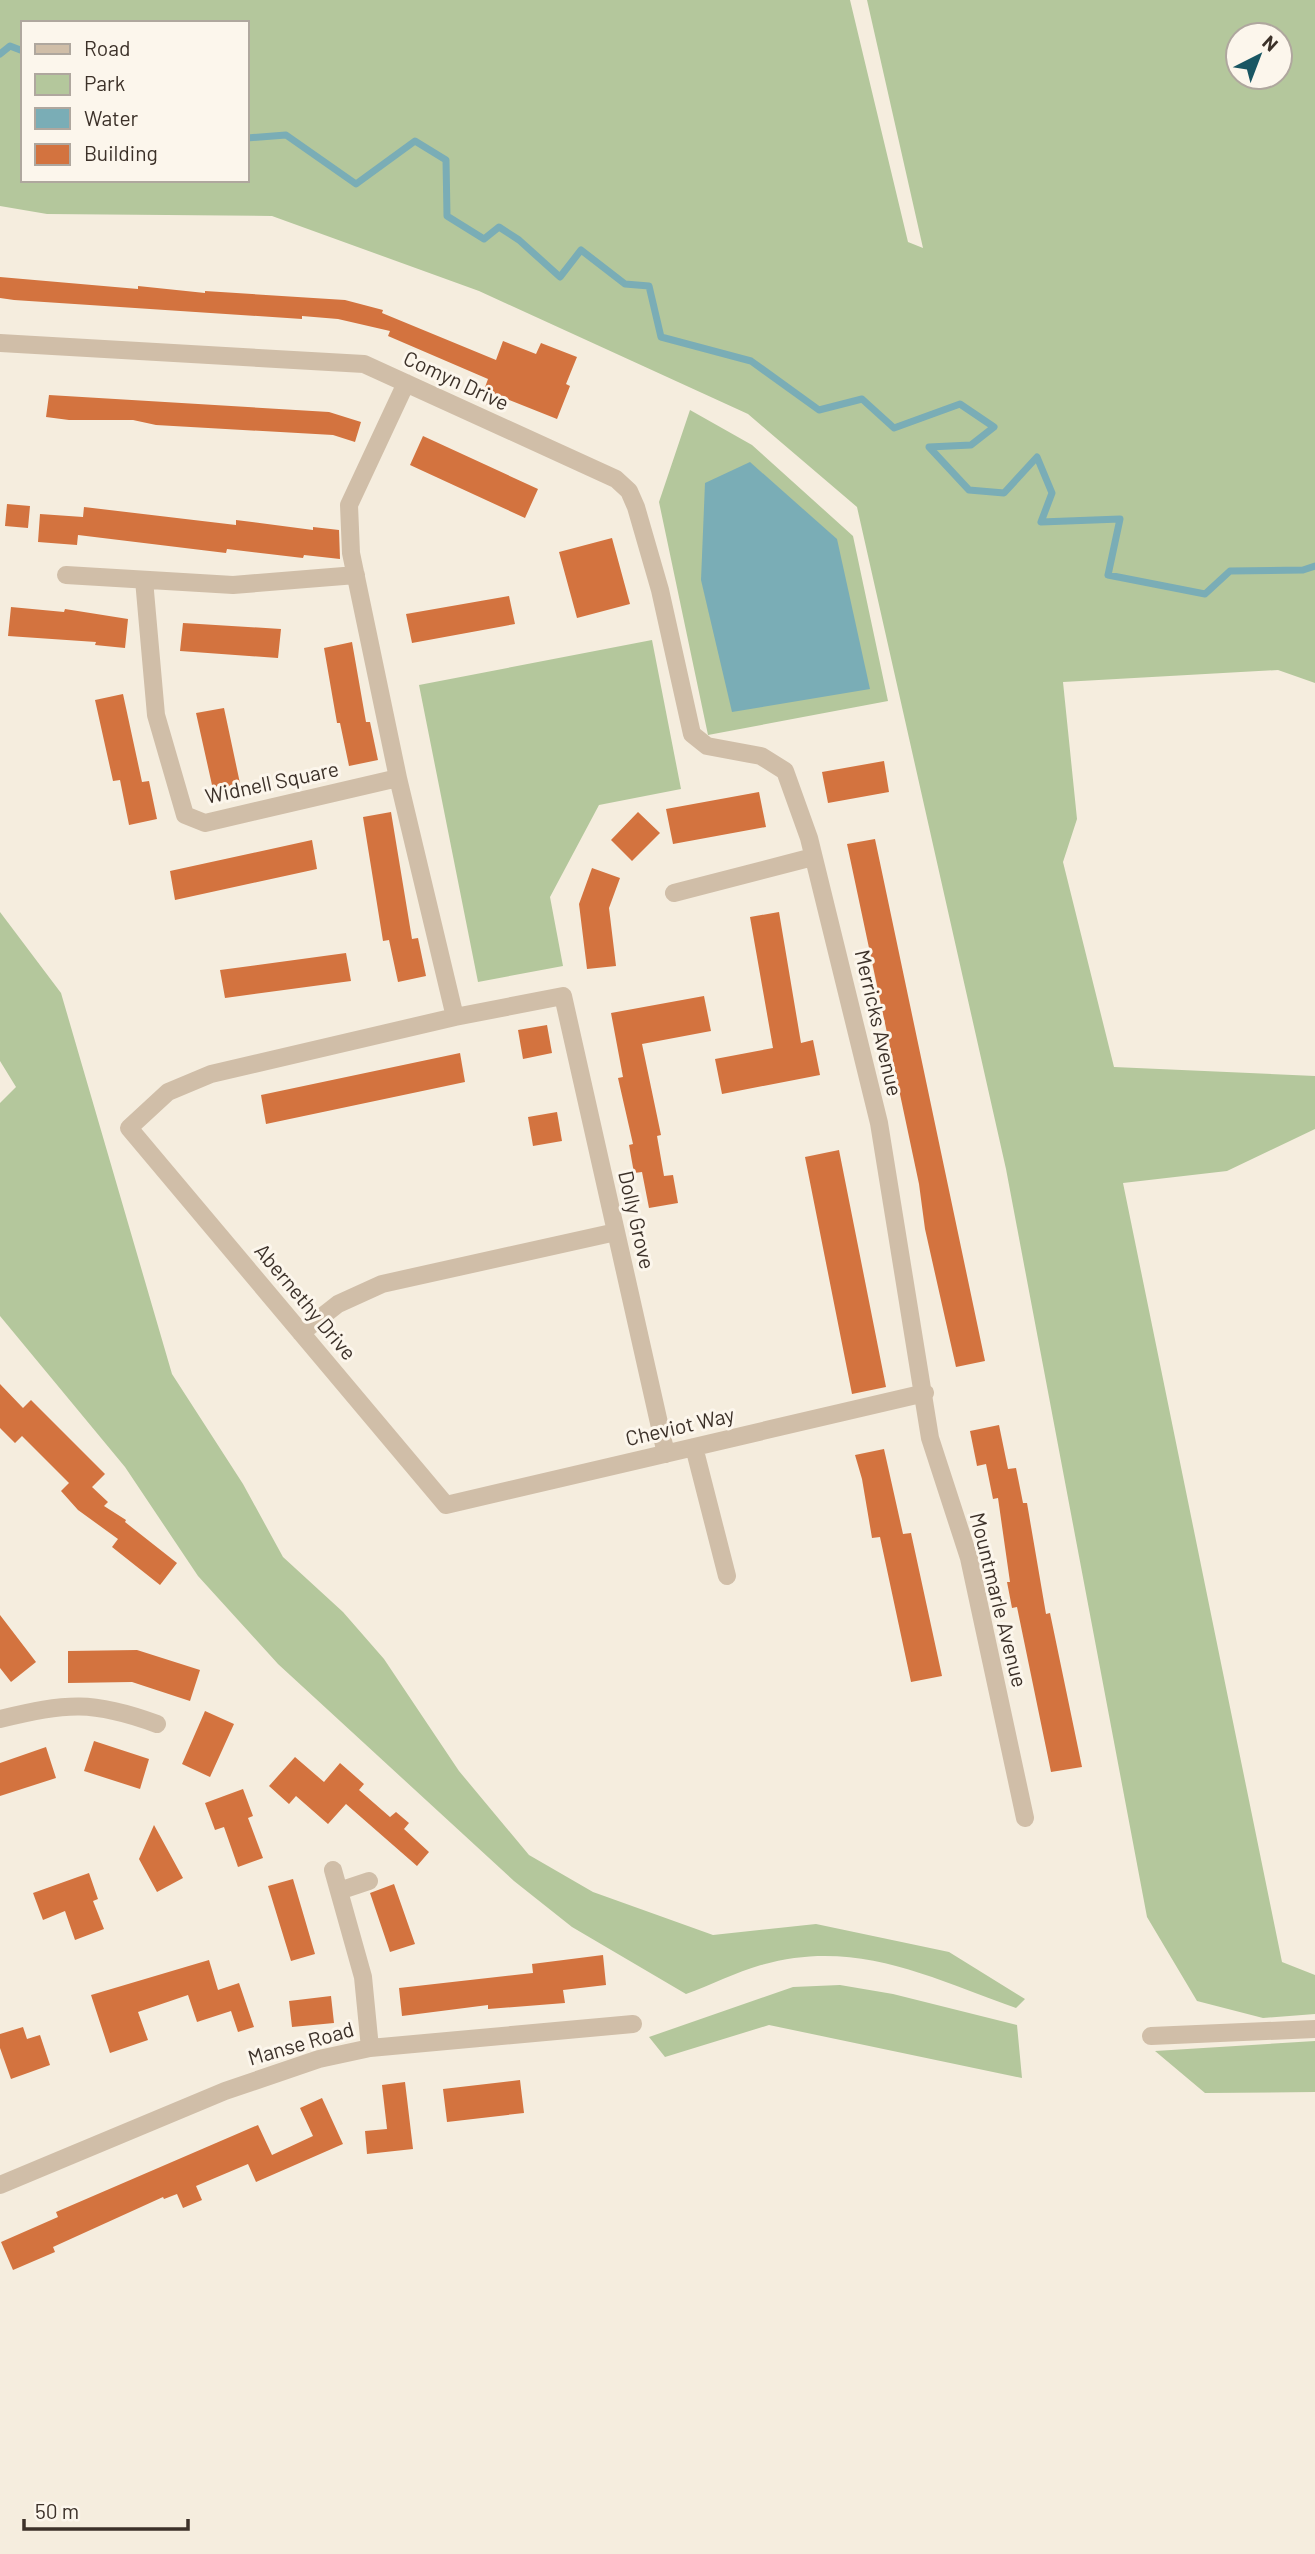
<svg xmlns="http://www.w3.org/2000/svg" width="1315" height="2554" viewBox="0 0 1315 2554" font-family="Barlow,sans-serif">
  <rect width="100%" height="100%" fill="#f5edde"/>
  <path fill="#b4c79c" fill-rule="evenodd" d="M0,0H850L908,242L923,248L867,0H1315V683L1278,670L1063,682L1077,819L1063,862L1114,1067L1315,1076V1129L1227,1171L1123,1183L1282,1962L1315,1975V2014L1263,2018L1197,2001L1147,1917L1006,1169L857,507L748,414L479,291L272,216L47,214L0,206ZM23,23H247V180H23ZM1238,35H1280V77H1238Z
    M690,410L752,445L853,536L888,701L708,735L659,502Z
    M652,640L681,789L599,805L550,897L563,966L478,982L419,685Z
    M0,912L61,993L172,1374L243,1484L283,1557L343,1612L384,1659L459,1771L529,1855L593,1892L713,1935L816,1924L949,1952L1025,1999L1016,2008C929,1977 856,1938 761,1965C736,1972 711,1985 686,1994L572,1927L514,1881L278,1664L198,1576L125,1467L0,1316V1103L16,1087L0,1061Z
    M840,1985L893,1994L1017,2025L1022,2078L769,2025L665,2057L649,2037L793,1987Z
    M1315,2041V2092L1205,2093L1155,2051Z"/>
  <path fill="#7aadb6" d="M750,462L837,539L870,689L732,712L701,580L705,483Z"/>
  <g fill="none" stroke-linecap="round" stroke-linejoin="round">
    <path stroke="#7aadb6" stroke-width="7" d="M0,54L10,46L23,51
      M247,138L286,135L356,184L415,141L446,160L447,216L484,239L499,227L519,240L560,277L581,250L625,284L649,286L661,337L751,361L819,410L862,399L894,428L960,404L994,427L971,445L929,447L969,490L1004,493L1037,457L1052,493L1041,522L1120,519L1108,575L1205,594L1230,571L1303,570L1315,566"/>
  </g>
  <path fill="#d3733f" d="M0,277L138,289V286L205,293V291L345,300L383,310L382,313L496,360L503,341L536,354L541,343L577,357L566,384L570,386L557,419L484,390L488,379L388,336L390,331L338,319L302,316V319L14,300L0,298Z
    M49,395L329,412L361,422L355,442L333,435L156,425L133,420H69L46,417Z
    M423,436L538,489L525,518L410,465Z
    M7,504L30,506L28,528L5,526Z
    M84,507L236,525V520L313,530V527L339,530L340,559L304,555L303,558L227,549L226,553L78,535L77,545L38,542L40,514L83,517Z
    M612,538L630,604L577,618L559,552Z
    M509,596L515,624L412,643L406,614Z
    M11,607L64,612L65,609L128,619L125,648L95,645L96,642L8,636Z
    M183,623L281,629L278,658L180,651Z
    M352,642L366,722H370L378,760L349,766L340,723H337L324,648Z
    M123,694L142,782L149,781L157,819L129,825L120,780L113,781L95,700Z
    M224,708L241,788L214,794L196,713Z
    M884,761L889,792L828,803L822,772Z
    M759,792L766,827L673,844L666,809Z
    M391,812L412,939L418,938L426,976L398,982L389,940L383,941L363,817Z
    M638,812L660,833L632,861L611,840Z
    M875,839L985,1361L956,1367L925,1229L919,1184L847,844Z
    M312,840L317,869L175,900L170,871Z
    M592,868L620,878L609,908L616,966L587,969L579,904Z
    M779,912L801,1043L813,1040L820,1075L722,1094L715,1059L773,1048L750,917Z
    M346,953L351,981L225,998L220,970Z
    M704,996L711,1031L642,1044L661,1135L657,1136L664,1176L673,1175L678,1203L649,1208L642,1172L634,1173L629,1145L633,1144L618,1078L623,1077L611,1013Z
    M547,1025L552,1053L523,1059L518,1030Z
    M460,1053L465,1082L266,1124L261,1095Z
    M557,1112L562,1141L533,1146L528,1117Z
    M839,1150L886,1387L852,1394L805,1157Z
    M0,1384L23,1408L31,1400L105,1474L92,1487L108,1502L104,1506L126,1520L125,1522L177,1563L160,1585L112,1547L118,1539L78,1510L61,1491L69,1483L22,1436L15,1443L0,1428Z
    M999,1425L1008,1469L1016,1468L1023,1503H1027L1046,1614L1050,1613L1082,1767L1051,1772L1017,1607L1012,1608L1007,1582H1010L998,1498L993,1499L986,1464L977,1466L970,1431Z
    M884,1449L903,1534L911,1533L942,1676L911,1682L880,1537L872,1538L862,1479L855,1455Z
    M0,1615L36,1662L11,1682L0,1668Z
    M137,1650L200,1670L190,1701L132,1682L68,1683V1651Z
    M205,1711L234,1724L210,1777L182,1764Z
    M94,1741L149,1759L140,1789L84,1771Z
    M46,1747L56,1778L0,1796V1763Z
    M295,1757L324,1782L340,1763L364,1784L359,1790L390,1817L396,1812L409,1823L404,1829L429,1852L417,1866L346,1804L328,1824L296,1796L289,1804L269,1786Z
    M243,1789L253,1816L248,1818L263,1858L238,1867L224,1827L215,1830L205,1803Z
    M154,1825L183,1878L157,1892L139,1859Z
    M89,1873L98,1899L93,1901L104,1929L75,1940L65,1911L43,1920L33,1893Z
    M293,1879L315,1954L291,1961L268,1886Z
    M394,1884L415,1944L390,1952L370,1893Z
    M603,1955L606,1985L563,1990L565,2003L488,2009V2005L402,2016L399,1988L533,1973L532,1964Z
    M209,1960L218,1990L239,1983L254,2027L238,2032L231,2011L197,2022L188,1995L138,2012L148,2040L110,2053L91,1995Z
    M331,1996L334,2023L292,2027L289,2001Z
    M23,2027L27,2039L40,2035L50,2065L11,2079L0,2048V2034Z
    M520,2080L524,2113L447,2122L443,2089Z
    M405,2082L413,2149L367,2154L365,2131L387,2129L382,2085Z
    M322,2098L343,2144L256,2182L248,2164L196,2186L202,2200L183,2208L177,2194L164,2199L163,2197L53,2247L55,2252L13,2270L1,2242L58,2217L56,2212L258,2125L272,2155L313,2136L300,2108Z"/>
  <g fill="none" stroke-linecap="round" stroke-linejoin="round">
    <path stroke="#d0bea8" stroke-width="18" d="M0,343L364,364L616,479L629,491L636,507L660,590L692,734L707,746L761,756L785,771L809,838L879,1123L930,1438L969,1558L1025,1818
      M66,575L233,585L356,575
      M144,580L156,715L185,815L205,823L398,778L351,553L349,505L406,383
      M398,778L455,1017L211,1074L168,1092L129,1128L446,1505L925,1393
      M674,893L813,857
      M455,1017L563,996L666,1454
      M301,1333L338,1304L382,1284L616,1232
      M694,1447L727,1576
      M0,1719C67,1703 92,1700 157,1724
      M333,1870L363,1977L370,2048
      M339,1891L369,1881
      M1151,2036L1315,2029
      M0,2185L225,2091L319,2059L370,2048L633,2024"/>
  </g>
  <g text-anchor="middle" stroke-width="6" stroke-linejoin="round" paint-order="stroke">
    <g font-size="21" fill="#3c3129" stroke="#fcf6ec">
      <text transform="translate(456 381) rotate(25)" y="7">Comyn Drive</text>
      <text transform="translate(272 783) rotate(-12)" y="7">Widnell Square</text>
      <text transform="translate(878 1023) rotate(77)" y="7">Merricks Avenue</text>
      <text transform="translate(636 1220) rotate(77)" y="7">Dolly Grove</text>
      <text transform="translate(305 1302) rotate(50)" y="7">Abernethy Drive</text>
      <text transform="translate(680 1427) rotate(-13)" y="7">Cheviot Way</text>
      <text transform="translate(998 1600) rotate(76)" y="7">Mountmarle Avenue</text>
      <text transform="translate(301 2044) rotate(-16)" y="7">Manse Road</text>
    </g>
  </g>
  <rect x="21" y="21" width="228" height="161" fill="#fcf6ec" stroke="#afa79e" stroke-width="2"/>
  <rect x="35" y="44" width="35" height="10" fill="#d0bea8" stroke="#afa79e" stroke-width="2"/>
  <text x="84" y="56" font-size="21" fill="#3c3129">Road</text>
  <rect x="35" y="74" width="35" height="21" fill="#b4c79c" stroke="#afa79e" stroke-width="2"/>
  <text x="84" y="91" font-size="21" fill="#3c3129">Park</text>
  <rect x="35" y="108" width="35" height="21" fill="#7aadb6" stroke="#afa79e" stroke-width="2"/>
  <text x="84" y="126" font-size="21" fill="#3c3129">Water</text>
  <rect x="35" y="144" width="35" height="21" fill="#d3733f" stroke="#afa79e" stroke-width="2"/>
  <text x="84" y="161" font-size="21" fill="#3c3129">Building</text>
  <g transform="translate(1259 56) rotate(42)"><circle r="33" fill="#fcf6ec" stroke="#afa79e" stroke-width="2"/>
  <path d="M0-5L12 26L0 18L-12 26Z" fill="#195663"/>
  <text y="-10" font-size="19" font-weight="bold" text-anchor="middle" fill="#3c3129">N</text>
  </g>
  <path d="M24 2519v10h164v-10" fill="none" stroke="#3c3129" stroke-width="3.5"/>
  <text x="35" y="2519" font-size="21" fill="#3c3129" stroke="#fcf6ec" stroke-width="5" paint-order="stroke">50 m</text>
</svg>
